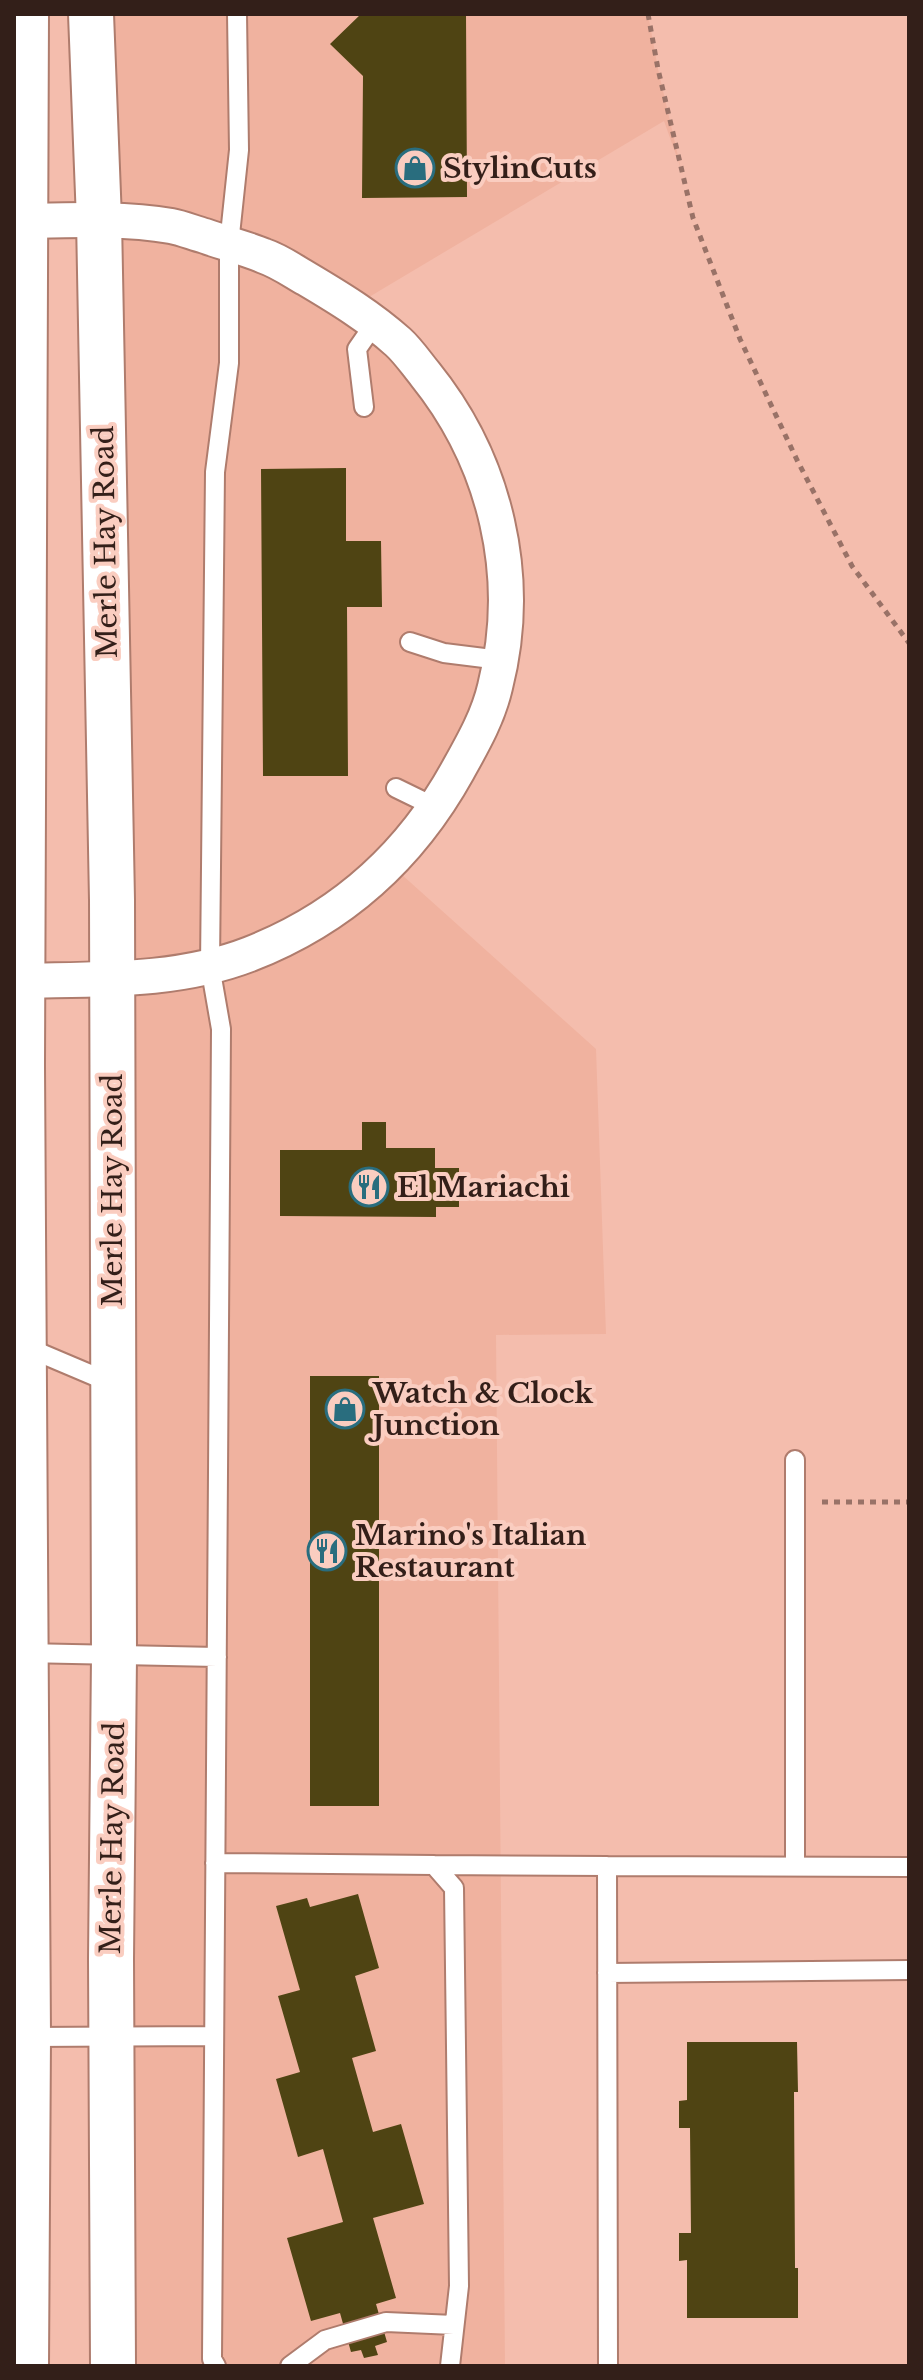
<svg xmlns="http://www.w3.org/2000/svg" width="923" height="2380" viewBox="0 0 923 2380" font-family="'Libre Baskerville',serif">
  <rect width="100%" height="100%" fill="#f4bdad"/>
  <path fill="#f0b29f" d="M110,14H648L658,69L681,169L664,121L354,306L482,468L495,687L391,865L596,1049L606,1334L496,1335L505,2366H113Z"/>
  <path fill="#4f4413" d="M361,14H466L467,197L362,198L363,76L330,44Z
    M346,468V541H381L382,607H347L348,776H263L261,469Z
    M362,1122H386V1148H435V1168H459V1207H436V1217L280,1216V1150H362Z
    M310,1376H379V1806H310Z
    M358,1894L379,1968L355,1976L376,2051L352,2058L373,2132L401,2124L424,2204L373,2218L396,2298L376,2304L387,2342L375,2346L378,2355L364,2358L361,2350L351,2352L340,2313L311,2321L287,2238L343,2222L323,2149L298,2157L276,2079L300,2072L278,1996L300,1990L276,1906L307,1898L310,1907Z
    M687,2042H797L798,2092H794L795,2268H798V2318H687V2260L679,2261V2233H691L690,2128H679V2101L687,2100Z"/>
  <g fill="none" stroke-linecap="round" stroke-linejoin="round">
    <defs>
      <path id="service" d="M364,407L357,349L375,323
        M410,642L444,653L500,660
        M396,788L437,808
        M26,1347L111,1383
        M795,1460V1866
        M24,1653L217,1657
        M215,1863L434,1865L454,1888L459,2286L450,2366
        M434,1865L607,1866L608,2366
        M607,1866L909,1867
        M607,1973L909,1970
        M29,2037L214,2036
        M216,2366L212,2359L221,1029L210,966L215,472L229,363V244L239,150L237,14
        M290,2366L325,2340L386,2322L454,2325"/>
      <path id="minor" d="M23,981C98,979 178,982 250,954C342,918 411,855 458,770C473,743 488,717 495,687C523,577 496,462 425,374C416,363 408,351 398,342C370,317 339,298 307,279C293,271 279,261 264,256C245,248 224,243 205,236C194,233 182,228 171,226C126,218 72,220 26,221"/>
      <path id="secondary" d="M91,14L99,220L112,900L114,1656L111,1959L113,2366
        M26,2366L28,2037L22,1066L26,14"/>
    </defs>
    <use href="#service" stroke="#af7c6d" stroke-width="22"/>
    <use href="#minor" stroke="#af7c6d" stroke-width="38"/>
    <use href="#secondary" stroke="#af7c6d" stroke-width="48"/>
    <path stroke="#997267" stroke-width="5" stroke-dasharray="6 6" stroke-linecap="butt" d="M648,14L658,69L693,218L740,339L797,460L852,566L909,643
      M822,1502H909"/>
    <use href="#service" stroke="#fff" stroke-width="18"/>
    <use href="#minor" stroke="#fff" stroke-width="34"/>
    <use href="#secondary" stroke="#fff" stroke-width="44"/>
  </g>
  <defs>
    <symbol id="shop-ring" viewBox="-11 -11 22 22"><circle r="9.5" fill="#facdc0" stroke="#296d7e" stroke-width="1.5"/><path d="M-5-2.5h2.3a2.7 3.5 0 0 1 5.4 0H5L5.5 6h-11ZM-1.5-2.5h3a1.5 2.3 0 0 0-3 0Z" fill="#296d7e"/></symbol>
    <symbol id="restaurant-ring" viewBox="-11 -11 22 22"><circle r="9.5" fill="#facdc0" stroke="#296d7e" stroke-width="1.5"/><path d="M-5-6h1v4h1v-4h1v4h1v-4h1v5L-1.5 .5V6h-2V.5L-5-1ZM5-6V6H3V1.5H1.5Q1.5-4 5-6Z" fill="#296d7e"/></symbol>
  </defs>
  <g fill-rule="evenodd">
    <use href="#shop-ring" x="393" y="146" width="44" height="44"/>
    <use href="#restaurant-ring" x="347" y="1165" width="44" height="44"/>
    <use href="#shop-ring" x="323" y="1387" width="44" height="44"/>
    <use href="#restaurant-ring" x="305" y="1529" width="44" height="44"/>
  </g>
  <g text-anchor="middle" stroke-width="8" stroke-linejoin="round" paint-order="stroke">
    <g font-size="28" font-weight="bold" fill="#331f19" stroke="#facdc0" text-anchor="start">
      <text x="443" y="178">StylinCuts</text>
      <text x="397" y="1197">El Mariachi</text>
      <text x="373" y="1403">Watch &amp; Clock<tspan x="373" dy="32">Junction</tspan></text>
      <text x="355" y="1545">Marino's Italian<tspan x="355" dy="32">Restaurant</tspan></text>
    </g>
    <g font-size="28" fill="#331f19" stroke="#facdc0">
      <text transform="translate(105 542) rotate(-91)" y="10">Merle Hay Road</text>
      <text transform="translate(112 1190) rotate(-90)" y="10">Merle Hay Road</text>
      <text transform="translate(112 1838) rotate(-89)" y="10">Merle Hay Road</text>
    </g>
  </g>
  <rect width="923" height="2380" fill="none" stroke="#331f19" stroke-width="32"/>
</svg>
